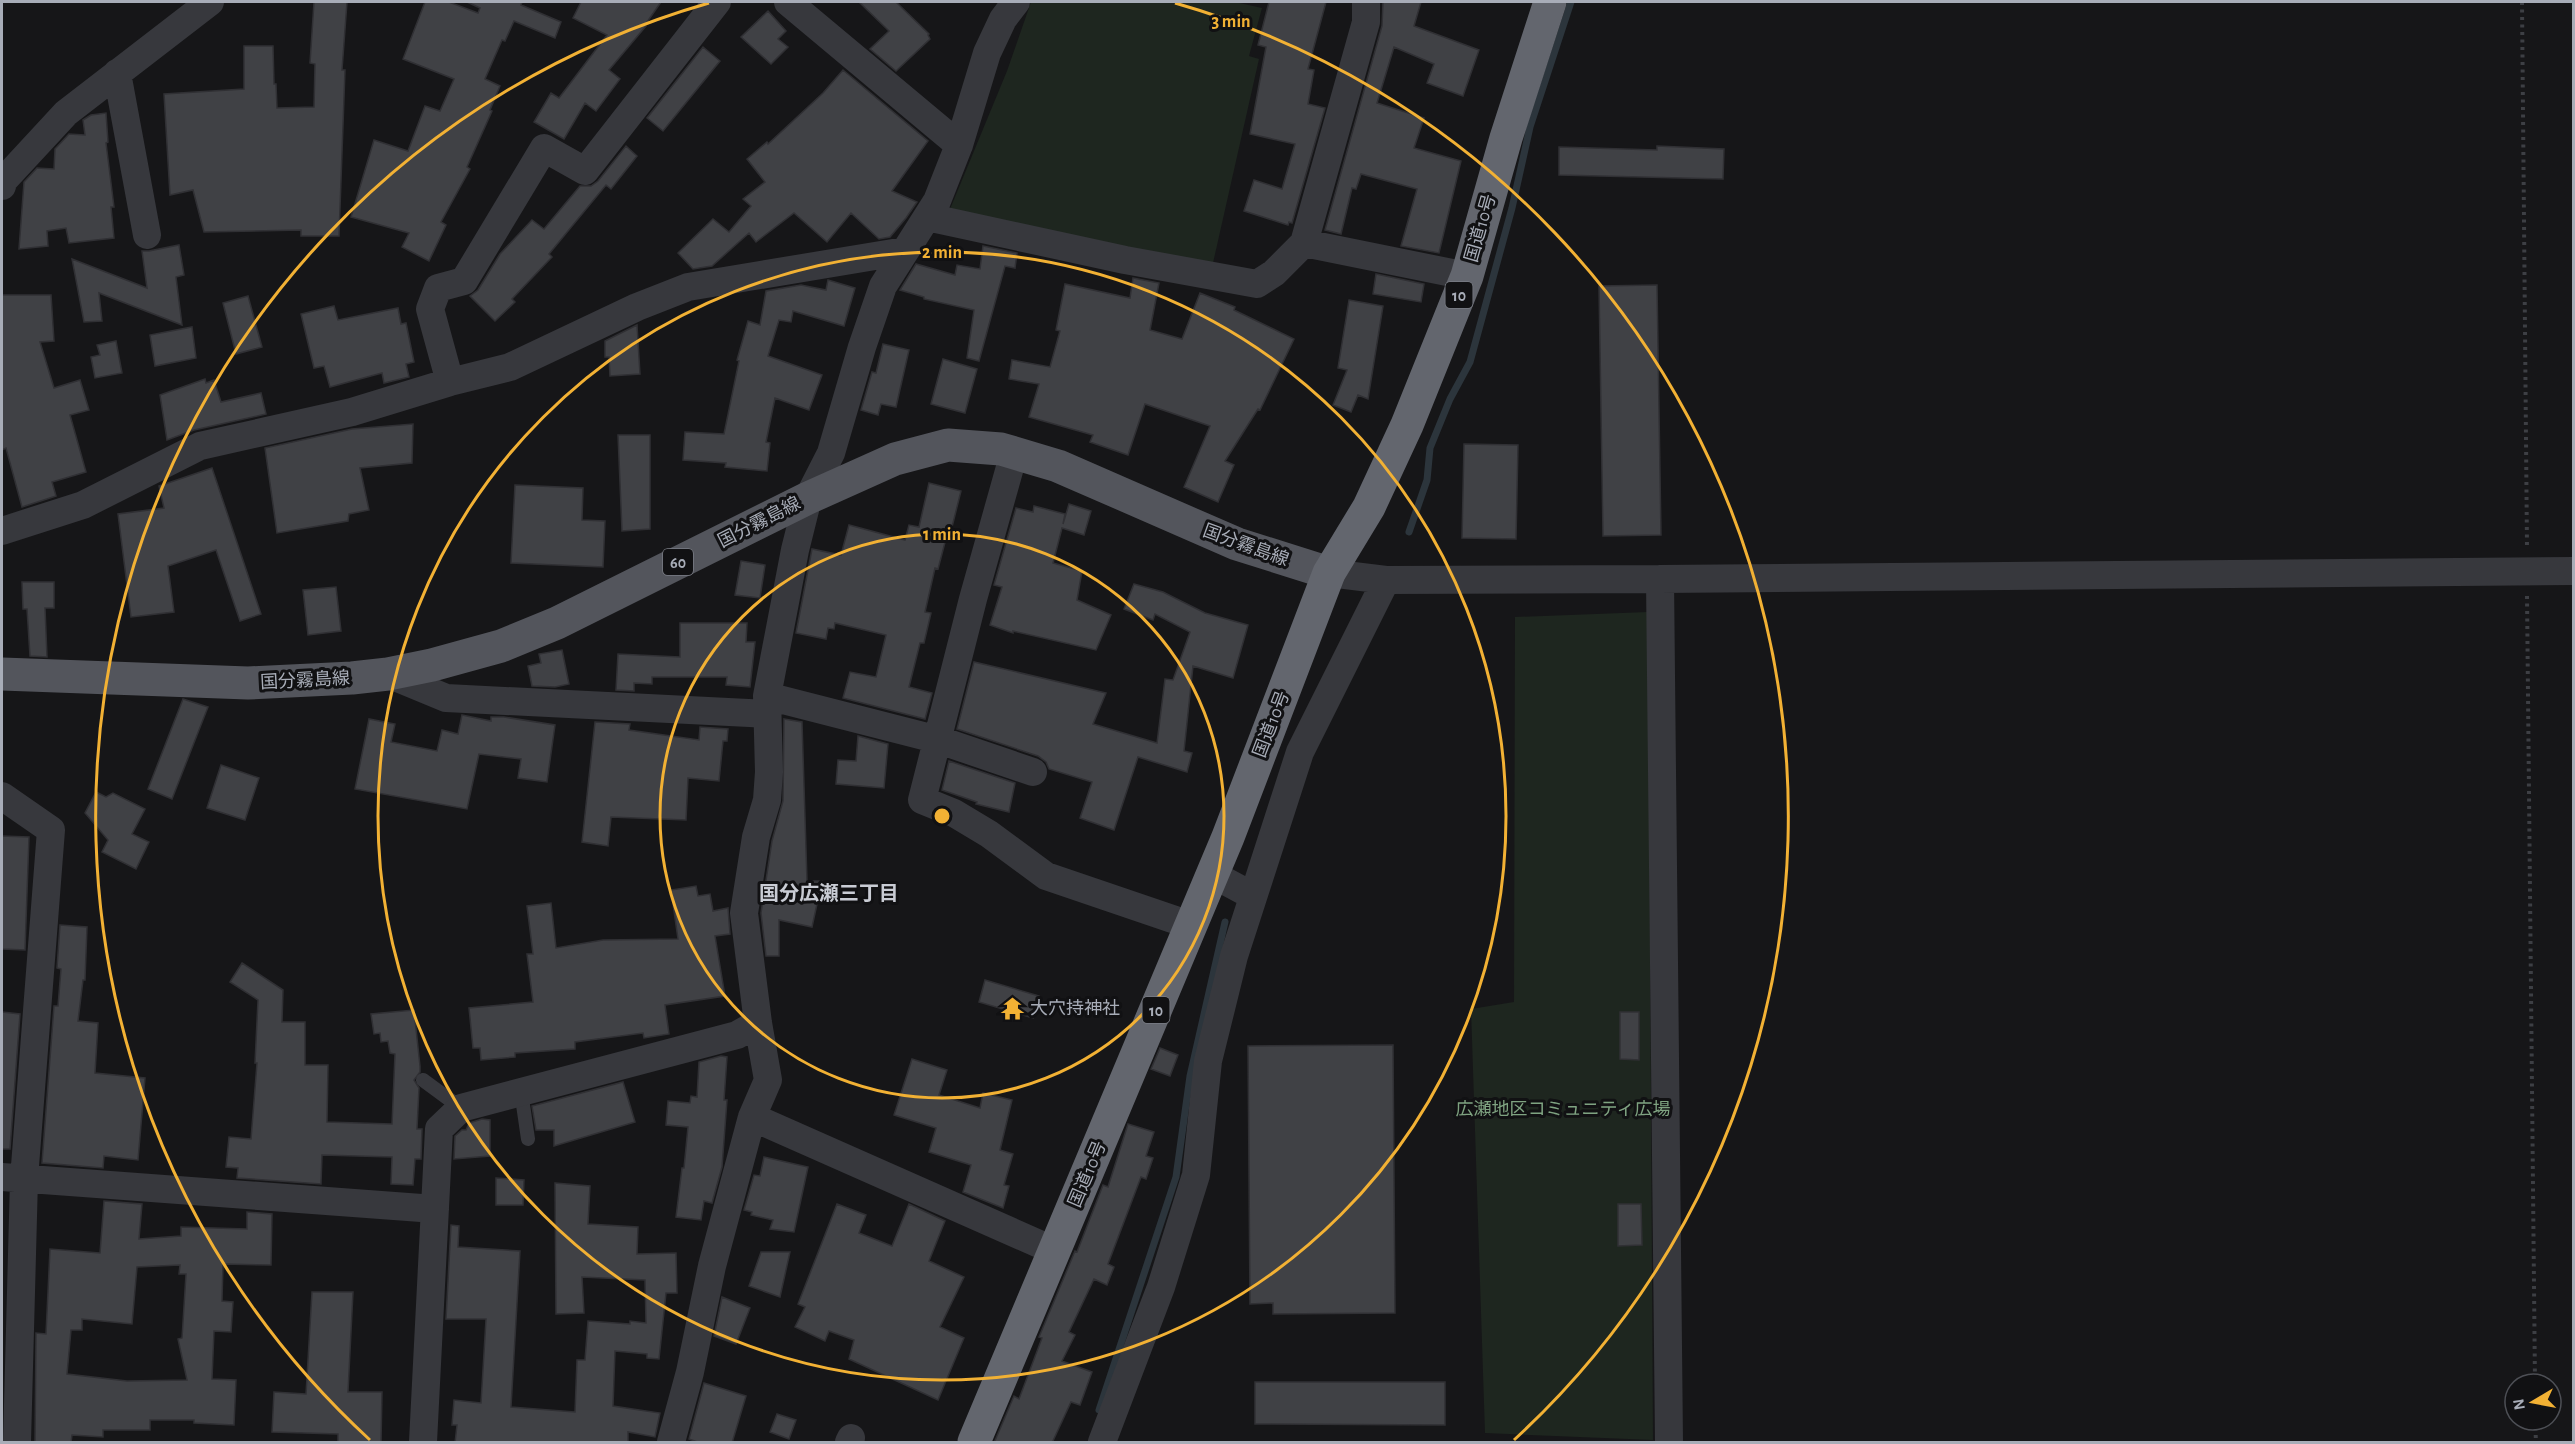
<svg xmlns="http://www.w3.org/2000/svg" width="2575" height="1444" viewBox="0 0 2575 1444" font-family="'Alegreya Sans','Noto Sans JP',sans-serif">
  <rect width="100%" height="100%" fill="#161618"/>
  <path fill="#1e261f" d="M1031,2H1235L1262,8L1249,56L1259,59L1213,263L948,214L1007,71Z
    M1648,612L1653,1440L1485,1433L1471,1009L1514,1002L1515,617Z"/>
  <g fill="none" stroke-linecap="round" stroke-linejoin="round">
    <path stroke="#2c353c" stroke-width="7" d="M1409,532L1427,480L1430,448L1450,399L1470,362L1512,208L1530,127L1571,2
      M1099,1410L1176,1177L1190,1076L1225,922"/>
  </g>
  <path fill="#404145" stroke="#303034" stroke-width="1.5" fill-rule="evenodd" d="M314,2H347L342,70H345L339,236H301V230L204,232L193,190L170,195L164,94L244,89V46H273L274,84H276L277,108L314,107L315,64L310,63Z
    M425,2H449L478,13L480,8L467,2H522L521,5L561,22L555,38L514,21L505,41L502,40L485,79L500,86L490,110L492,111L467,167L470,169L441,222L446,225L429,261L402,247L409,233L351,217L374,140L408,151L425,106L440,111L454,79L403,59Z
    M581,2H661L645,25L646,26L609,70L620,79L596,111L585,103L564,139L534,122L551,93L559,98L607,35L573,18Z
    M859,2H896L929,34L928,35L930,39L896,71L870,49L889,31Z
    M1269,2H1326L1308,69L1314,70L1308,104L1325,108L1292,223L1289,222L1288,225L1244,211L1254,180L1282,189L1295,144L1250,134L1266,47L1258,45Z
    M1383,2H1421L1414,26L1479,50L1463,96L1427,83L1434,64L1394,47L1377,103L1424,118L1414,148L1461,161L1439,253L1401,246L1417,189L1361,174L1356,189L1352,188L1341,234L1325,230L1382,26Z
    M768,11L786,31L778,39L788,47L771,64L741,37Z
    M703,47L720,61L663,131L647,118Z
    M843,70L928,141L892,191L917,202L906,218L890,237L879,239L851,213L827,242L794,213L756,242L749,233L712,266L693,269L678,253L713,219L729,232L751,206L743,199L765,182L747,159L767,142L768,144L823,93Z
    M106,113L108,142L106,143L114,207H111L114,238L69,243L66,228L47,231L48,246L19,249L24,182L37,168L54,169L55,149L69,134L85,135L83,120L91,115Z
    M626,146L637,156L611,189L606,185L549,254L552,257L512,299L515,302L495,321L470,296L478,290L500,254L532,220L544,229L580,186H591L598,181Z
    M1657,146L1724,149L1723,179L1559,175V147L1657,150Z
    M179,245L184,275L176,277L182,325L99,293L102,321L84,322L72,259L147,288L142,251H149Z
    M983,246L1017,253L1015,268L1005,266L979,361L967,358L974,310L924,299V297L900,290L916,264L955,275L957,265L980,269Z
    M1376,274L1424,284L1421,302L1373,294Z
    M1133,278L1159,283L1150,330L1182,339L1200,293L1235,307L1234,310L1294,339L1260,410L1258,409L1225,461L1234,465L1218,502L1184,487L1210,426L1145,404L1128,455L1090,442L1093,435L1029,417L1039,384L1009,379L1012,360L1050,367L1060,331L1056,330L1065,284L1130,298Z
    M828,280L855,288L844,326L793,311L791,322L779,320L768,356L822,375L809,410L775,398L766,442L770,443L767,471L725,467L726,463L683,460L685,432L724,434L739,361L737,360L748,321L760,325L766,291L801,285L826,290Z
    M1657,285L1661,535L1603,536L1599,286Z
    M2,295H51L54,341L40,342L54,388L80,380L89,410L70,415L86,472L52,482L56,496L22,507L6,448L2,450Z
    M248,296L262,347L236,354L223,303Z
    M1349,300L1383,306L1368,399L1358,395L1351,412L1333,405L1347,370L1338,368Z
    M334,306L338,320L398,308L401,324L406,323L414,362L406,364L409,377L384,383L382,373L330,387L324,366L314,368L301,314Z
    M637,325L640,374L610,376L609,357H605V341Z
    M192,327L196,358L155,366L150,335Z
    M116,341L122,373L95,378L91,357L100,355L97,345Z
    M883,344L909,350L896,407L881,404L878,415L861,410L872,372L876,373Z
    M943,359L977,369L965,413L931,404Z
    M205,379L206,383L214,380L221,402L261,393L266,414L194,430L167,440L160,395Z
    M413,424L412,463L360,468L369,510L349,514L348,521L277,533L265,448L352,429Z
    M618,435H650V529L622,531Z
    M1464,444L1518,445L1516,539L1462,538Z
    M212,468L261,614L240,621L216,550L168,566L174,612L131,617L118,514L164,508L159,486Z
    M929,483L961,491L952,527H949L938,569L935,568L925,612L931,613L924,643H920L909,687L932,693L925,719L843,698L850,672L876,677L886,635L835,623L834,629L828,628L826,639L796,633L812,549L841,555L849,525L905,540L909,525L919,527Z
    M515,485L583,488L582,520L605,521L603,567L511,563Z
    M1069,504L1091,511L1084,535L1062,528L1053,563L1082,571L1077,600L1111,615L1096,650L1013,631V633L990,625L1002,587L994,585L1016,508L1033,512L1034,506L1065,514L1063,524Z
    M741,561L765,565L760,598L735,595Z
    M22,582H54V608H45L47,657L30,656L27,609H23Z
    M1134,584L1163,592L1205,613L1248,625L1233,678L1193,666L1184,751L1192,753L1187,772L1138,757L1114,830L1080,818L1092,782L1049,769L1046,762L1038,756L957,729L974,662L1106,693L1093,724L1157,743L1165,679L1173,680L1190,632L1155,614L1153,620L1124,609Z
    M336,587L341,631L308,635L303,590Z
    M680,623H747L746,642H755L750,687L726,685L727,677H652V684L634,683V691L616,690L618,654L680,657Z
    M562,650L569,684L555,687L532,686L528,666L541,663L539,654Z
    M183,699L208,707L172,799L148,789Z
    M462,715L491,721V717H504L555,725L547,782L518,778L521,759L479,754L467,809L355,789L369,719L395,724L391,742L437,751L442,730L458,734Z
    M784,719L802,722L807,881H822L812,927L779,920V956H766L761,913L772,841L783,801Z
    M595,722L630,724L629,730L699,740L700,727L728,729L727,741H723L719,781L688,778L686,820L611,817L608,846L582,842Z
    M858,736L888,744L884,788L836,784L838,760L856,761Z
    M949,761L1015,783L1009,812L976,804L977,802L942,790Z
    M221,765L259,778L245,820L207,808Z
    M96,792L106,797L113,793L145,809L132,834L149,842L136,869L102,852L108,840L85,813Z
    M2,836L29,837L25,950L2,949Z
    M696,886L698,896L710,894L713,911L728,908L730,934L715,936L725,996L665,1005L669,1034L644,1038L643,1033L575,1042V1049L515,1053V1057L481,1060L480,1048H473L469,1008L533,1002L527,954H533L527,906L551,903L556,948L603,940L678,939L671,890Z
    M60,925L87,927L85,980H83L78,1021L98,1023L95,1073L145,1078L138,1160L104,1156L103,1168L42,1163L54,1006H58L61,969L57,968Z
    M242,963L283,990L282,1022H305V1065H328L327,1122L392,1124L395,1054L390,1053L388,1041L381,1042L380,1033L374,1034L371,1014L414,1010L420,1066V1072L414,1080L419,1088L417,1129H422L421,1159H415L413,1185L391,1184L392,1157L322,1155L321,1184L237,1178L238,1168L226,1167L229,1137L251,1139L257,1063H255L258,1000L230,982Z
    M985,980L1039,996L1033,1018L979,1002Z
    M2,1012L20,1014L10,1149H2Z
    M1620,1012H1639V1060L1620,1059Z
    M1393,1045L1395,1313L1273,1314V1303L1250,1304L1248,1046Z
    M1160,1048L1178,1055L1170,1076L1151,1069Z
    M721,1056L727,1057L724,1100H727L722,1167L712,1203L704,1201L701,1220L676,1217L682,1168H684L688,1127L666,1125L668,1101L690,1103L691,1096L697,1097L699,1062Z
    M912,1059L947,1070L939,1095L980,1108L983,1093L1012,1100L1000,1150L1013,1154L1004,1185L1009,1186L1003,1208L963,1192L971,1165L929,1152L936,1128L894,1115Z
    M623,1082L635,1122L554,1146V1130H536L532,1106Z
    M482,1119L490,1120V1156L454,1159L455,1136L462,1130H466L469,1123Z
    M1128,1124L1154,1132L1146,1156L1153,1158L1146,1179L1141,1177L1108,1264L1114,1267L1107,1285L1094,1279L1069,1332L1075,1335L1062,1361L1092,1372L1080,1405L1071,1402L1052,1443H994L1014,1396L1019,1399L1042,1338L1039,1337L1075,1251L1077,1252L1103,1185L1108,1187Z
    M764,1157L808,1167L794,1232L770,1229L773,1220L751,1215L752,1212L744,1210L754,1175L760,1176Z
    M496,1178L524,1180L523,1205H496Z
    M555,1183L590,1186L588,1224L638,1227L637,1254L676,1253L677,1293H666L659,1359L647,1358V1354L615,1351L613,1406L660,1413L655,1437L628,1432V1443H455L457,1425H452L454,1400L481,1403L486,1319H446L451,1225L459,1226L458,1247L520,1251L511,1407L575,1412L577,1360H585L588,1321L630,1324V1321L646,1323L645,1280L582,1277L584,1313L556,1314Z
    M104,1201L142,1204L139,1239L181,1236V1227L247,1229V1212L272,1214L271,1265L223,1264L222,1301L233,1302L231,1332L214,1331L212,1379L236,1380L234,1425L194,1423V1420H150V1430H103V1437L72,1435L71,1443H35L36,1333L46,1334L50,1249L100,1253ZM180,1265L179,1274H186L182,1338L178,1339L187,1380L127,1381L67,1374L71,1330H82V1319L132,1324L137,1267Z
    M837,1204L866,1215L859,1233L892,1246L909,1204L945,1221L929,1261L964,1277L940,1327L964,1338L938,1400L849,1359L854,1340L829,1331L825,1341L795,1327L805,1307L798,1304Z
    M1618,1204H1641L1642,1245L1618,1246Z
    M761,1252H790L780,1297L749,1286Z
    M312,1292H353L348,1392H382L381,1443H338V1434L272,1432L274,1392L306,1394Z
    M722,1297L750,1308L736,1344L714,1336Z
    M1255,1382H1445V1425L1255,1424Z
    M704,1383L746,1396L732,1443H700L689,1439Z
    M777,1414L796,1420L789,1439L770,1432Z"/>
  <g fill="none" stroke-linecap="round" stroke-linejoin="round">
    <path stroke="#3d3f44" stroke-width="4" stroke-dasharray="3 4.5" stroke-linecap="butt" d="M2522,2L2527,547
      M2527,596L2535,1384
      M2535,1420L2536,1442"/>
    <path stroke="#37383d" stroke-width="14" d="M423,1080L461,1108
      M521,1091L528,1139"/>
    <path stroke="#37383d" stroke-width="28" d="M788,2L959,145
      M1366,2V22L1304,243L1467,276
      M117,73L147,235
      M2,186L3,181L66,113L210,2
      M927,217L1125,260L1257,284L1274,273L1304,243
      M450,382L430,309L438,288L464,281L544,148L585,171L717,2
      M1014,453L973,599L922,800L954,813L989,834L1046,876L1190,925
      M2,531L83,505L200,446L352,412L450,382L510,367L637,307L688,287L905,251
      M1329,573L1386,580L1660,579L2574,571
      M1660,579L1669,1442
      M388,674L446,698L767,714
      M767,696L939,740L1033,772
      M2,796L51,830L24,1179L17,1442
      M1212,874L1253,896
      M752,1117L1055,1251
      M2,1177L435,1209
      M423,1442L439,1129L461,1108L737,1035L758,1023
      M671,1442L690,1372L712,1266L752,1117L768,1080L758,1023L744,913L756,837L767,800L769,772L767,696L795,550L808,498L831,453L862,347L883,286L937,201L959,145L987,53L1003,19L1016,2
      M849,1442L851,1438
      M1102,1442L1161,1287L1196,1175L1208,1061L1234,956L1300,752L1386,580"/>
    <path stroke="#53555c" stroke-width="33" d="M2,674L248,683L352,678L388,674L432,665L501,646L557,623L808,498L895,459L948,445L1001,449L1058,466L1237,544L1329,573"/>
    <path stroke="#63666e" stroke-width="33" d="M974,1442L1228,837L1329,573L1369,507L1407,425L1467,276L1506,138L1550,2"/>
  </g>
  <g fill="none" stroke="#f2b134" stroke-width="3">
    <circle cx="942" cy="816" r="282"/>
    <circle cx="942" cy="816" r="564"/>
    <path d="M370 1440A846 846 0 0 1 709 3M1175 3A846 846 0 0 1 1514 1440"/>
  </g>
  <defs>
    <symbol id="temple-bare" viewBox="-9 -9 18 18"><path d="M0-6L5-2H3V0L6.5 2.5H4V6H1.5V3h-3V6H-4V2.5H-6.5L-3 0V-2H-5Z" fill="#f2b134" stroke="#111113" stroke-width="2.5" paint-order="stroke"/></symbol>
  </defs>
  <g fill-rule="evenodd">
    <use href="#temple-bare" x="996" y="992" width="33" height="33"/>
  </g>
  <g text-anchor="middle" stroke-width="6" stroke-linejoin="round" paint-order="stroke">
    <g fill="#111113" stroke="#7b7e86" stroke-width="1.5">
      <rect x="1445.5" y="282" width="27" height="26" rx="4.5"/>
      <rect x="663" y="549" width="30" height="26" rx="4.5"/>
      <rect x="1142.5" y="997" width="27" height="26" rx="4.5"/>
    </g>
    <g font-size="16" font-weight="bold" fill="#a8adb8">
      <text x="1459" y="301">10</text>
      <text x="678" y="568">60</text>
      <text x="1156" y="1016">10</text>
    </g>
    <g font-size="18" fill="#a8adb8" stroke="#111113">
      <text transform="translate(1480 228) rotate(-74)" y="6">国道10号</text>
      <text transform="translate(759 522) rotate(-27)" y="6">国分霧島線</text>
      <text transform="translate(1246 545) rotate(20)" y="6">国分霧島線</text>
      <text transform="translate(305 680) rotate(-3)" y="6">国分霧島線</text>
      <text transform="translate(1271 724) rotate(-69)" y="6">国道10号</text>
      <text transform="translate(1087 1174) rotate(-67)" y="6">国道10号</text>
    </g>
    <g font-size="18" fill="#a8adb8" stroke="#111113" text-anchor="start">
      <text x="1030" y="1014">大穴持神社</text>
    </g>
    <g font-size="18" fill="#7fa381" stroke="#111113">
      <text x="1563" y="1115">広瀬地区コミュニティ広場</text>
    </g>
    <g font-size="20" font-weight="bold" fill="#c9ccd4" stroke="#111113">
      <text x="829" y="900">国分広瀬三丁目</text>
    </g>
  </g>
  <circle cx="942" cy="816" r="9" fill="#f2b134" stroke="#111113" stroke-width="3"/>
  <g font-size="18" text-anchor="middle" font-weight="bold" fill="#f2b134" stroke="#111113" stroke-width="6" stroke-linejoin="round" paint-order="stroke">
    <text x="1231" y="27">3 min</text>
    <text x="942" y="258">2 min</text>
    <text x="942" y="540">1 min</text>
  </g>
  <rect width="2575" height="1444" fill="none" stroke="#a8adb8" stroke-width="6"/>
  <g transform="translate(2533 1402) rotate(260)"><circle r="28" fill="#111113" stroke="#4d4f55" stroke-width="1.5"/>
  <path d="M0-4.5L10 22L0 15L-10 22Z" fill="#f2b134"/>
  <text y="-9" font-size="16" font-weight="bold" text-anchor="middle" fill="#a8adb8">N</text>
  </g>
</svg>
